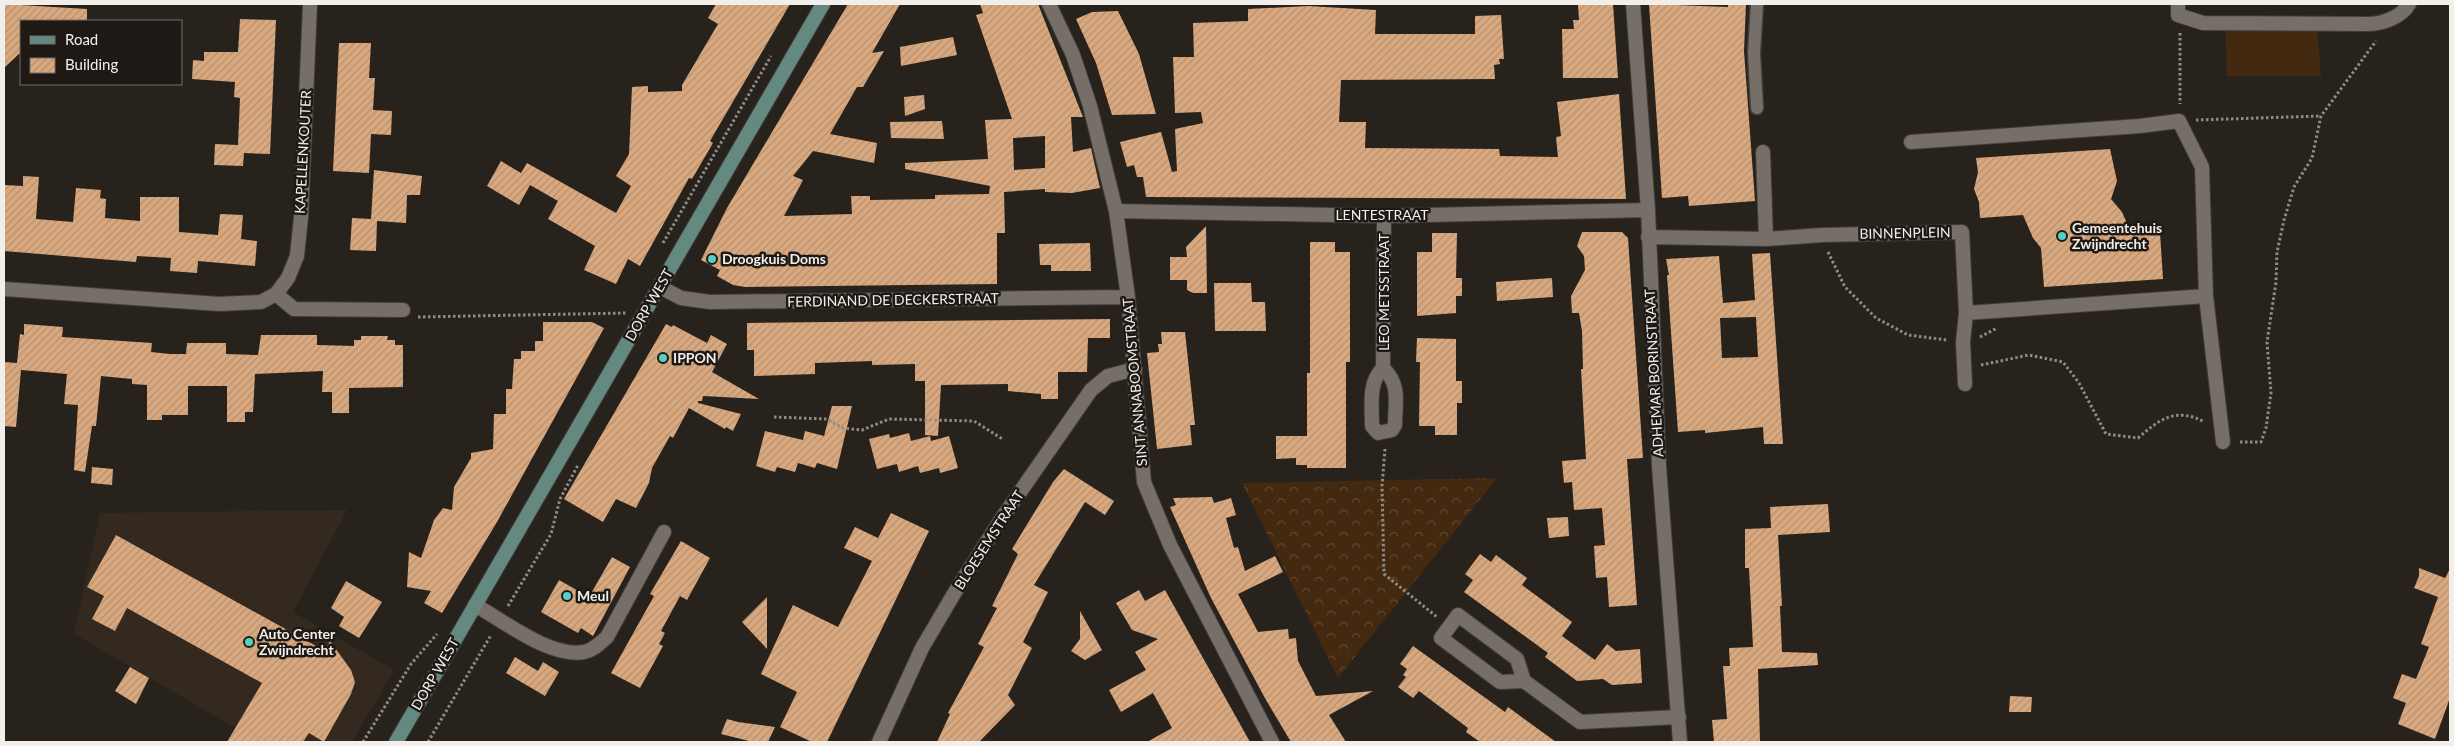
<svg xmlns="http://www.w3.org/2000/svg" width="2454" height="746" viewBox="0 0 2454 746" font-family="Lato,sans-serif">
  <defs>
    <pattern id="forest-crowns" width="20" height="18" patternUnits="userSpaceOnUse" patternTransform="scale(1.25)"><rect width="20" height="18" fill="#432910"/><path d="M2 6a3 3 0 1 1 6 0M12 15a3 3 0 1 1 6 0" fill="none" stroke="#5f4833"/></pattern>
    <pattern id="building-hatch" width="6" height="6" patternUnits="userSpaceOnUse" patternTransform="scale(1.25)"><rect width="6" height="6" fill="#d9a87e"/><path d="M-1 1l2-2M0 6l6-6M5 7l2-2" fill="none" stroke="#b59070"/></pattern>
  </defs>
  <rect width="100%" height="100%" fill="#28221d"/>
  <path fill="#34291f" d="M347,510L293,612L394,670L352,742H260L74,634L100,513Z"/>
  <path fill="#432910" d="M2225,25H2317L2321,76H2227Z"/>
  <path fill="url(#forest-crowns)" d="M1497,478L1338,678L1242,483Z"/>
  <path fill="url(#building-hatch)" fill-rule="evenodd" d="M4,4L87,9V21H21V52L4,68Z
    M716,4H790L710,141L713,143L692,179L689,178L640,266L628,259L616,284L584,270L595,246L548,219L558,201L530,185L519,205L487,186L501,161L521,173L527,163L616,213L631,186L616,176L629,154L632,87L648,86V92L682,91V85L718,24L708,18Z
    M848,4H900L872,53L884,51L863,87H857L830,134L877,143L874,163L813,151L793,176L803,180L784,216L852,214L851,196H870V200L935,199V195L989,194L990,186L905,169V163L988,159L985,120L1012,119L976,15L983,13L980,4H1038L1083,117H1071L1073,152L1091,148L1100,188L1072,193L1045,192V189L1004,192L1005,233H997V284L745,287L733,285L717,276L720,270L701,260L727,208ZM1045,136V168L1014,170L1013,138Z
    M1589,4H1613L1618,78H1563L1562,29H1574L1573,20H1579L1578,5Z
    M1649,4L1728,7V4H1746L1744,51L1755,201L1689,206L1688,196L1662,198Z
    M1308,6L1376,10L1375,34H1475V16L1501,15L1504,59H1499L1500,64L1494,65L1495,79L1341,80L1339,122H1366L1365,148L1499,149L1500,156L1558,157L1556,137L1561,136L1557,102L1619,94L1626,199L1146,197L1143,177H1137L1134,165L1127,167L1120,142L1161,132L1172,172L1177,171L1175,129L1203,123L1201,112L1175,113L1173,57H1194L1193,23L1248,21V9Z
    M1118,11L1139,54L1156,114L1112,115L1096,63L1076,19L1092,12Z
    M240,19L276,20L270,154L244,153L243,166L214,165L215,144L238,145L240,98L234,97L235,82L192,79L193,60L204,61V52H238Z
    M953,37L957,55L901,66L900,47Z
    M339,43H371L369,78H375L373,110L392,111L391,135L371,134L369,173L333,171Z
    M924,95L925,109L905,116L904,97Z
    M942,121L944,139L891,138L890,122Z
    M2110,149L2117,181L2111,199L2122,212L2132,235L2160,233L2163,279L2044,287L2041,248L2033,238L2023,215L1980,218L1979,202L1974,189L1978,172L1976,158Z
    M374,170L422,176L420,195H407L406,223L377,221L376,251L350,250L352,218L371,219Z
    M23,176L39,177L36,219L73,222L76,188L101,190L100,198L106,199L105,218L140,221V197H179V232L218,235L220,214L243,215L241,239L257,241L255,266L198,261L197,273L170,271L171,258L137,256L136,262L4,251L5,185L23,186Z
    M1206,226L1207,293H1193L1187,290V280H1170V257H1187L1186,247Z
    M1582,232H1622L1628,238L1643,458L1627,459L1637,605L1609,607L1607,577L1596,578L1594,546L1605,545L1602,508L1574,510L1572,482L1564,483L1562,461L1586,459L1581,369H1583L1582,331L1579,313H1572L1571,296L1585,270L1584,256L1577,246Z
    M1432,233H1457L1456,278H1462V296H1456V313L1417,316V252H1432Z
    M1310,242H1335V252H1350V362H1346V468H1307V465H1296V458L1276,459V436H1307V373H1310Z
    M1090,243L1091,271H1051V265H1040L1039,244Z
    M1770,253L1783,444H1764L1763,427L1705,433V430L1678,432L1667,275H1669L1666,259L1719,256L1723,303L1755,300L1752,254ZM1756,317L1758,357L1722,358L1720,318Z
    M1552,278L1553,297L1497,301L1496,282Z
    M1214,283H1251L1252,302H1265L1266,331H1215Z
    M1110,319V338H1088L1087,372H1058V399H1041V394L1008,391V384L941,385L938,436L925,435V381H915V364L872,365V361L815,363V374L754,376V350H747V323Z
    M543,322H592L604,328L497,522L442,613L424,603L431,591L407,587L409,552L421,558L434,520L443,508L452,510L454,487L471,458V453L493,449L494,414H506V389H512L514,359H521V351H535V341H543Z
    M24,324L63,327L62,337L152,343L151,352L170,354H186L187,343H226V354L258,355L261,335H317V345L354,346V340H361V336H388L387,340H395V345H403V387L349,388V413H332V392H322L323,371L255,374L253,412H245V422H227V386H188V415H162V420H147V385L132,384V379L101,376L96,426H92L85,472L74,470L78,405L64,404L67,374L21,370L16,427L4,426V362L17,363L20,334L24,335Z
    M666,324L672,327L673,325L707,343L711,335L727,344L712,372L759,399L703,396L702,401H698V403L741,414L733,431L726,427L725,429L689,408L673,438L670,436L652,468L649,483L636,508L616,499L603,522L564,499Z
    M1161,332H1185L1195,425H1190L1192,445L1157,449L1147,353L1159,352L1158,344H1162Z
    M1417,338L1456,339V381H1462V403H1457V435H1435V426H1419L1420,362H1416Z
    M832,406H852L837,469L817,463L815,468L798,463L795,472L777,467L775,472L756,466L765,431L803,440L805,431L824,436Z
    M909,433L911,441L930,436L931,441L949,436L958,468L940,473L939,468L920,473L918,466L899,472L897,464L877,469L869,439L889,434L890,438Z
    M92,467L113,469L112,485L91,483Z
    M1064,469L1114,501L1105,515L1085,502L1034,585L1048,592L1023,642L1032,648L1008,695L1015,705L979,742H937L950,714L948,713L984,647L978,644L997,608L992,606L1018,554L1012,549L1053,482Z
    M1212,497L1214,503L1231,498L1236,515L1226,518L1234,548L1238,547L1245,571L1275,556L1283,572L1238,594L1258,632L1288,629L1289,639L1296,638L1298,661L1316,696L1373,691L1329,715L1346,742H1291L1266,700L1211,598L1170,507L1176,505L1173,498Z
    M1828,504L1830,532L1778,535L1782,606H1780L1782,652L1817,653L1818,665L1758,669L1760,742H1714L1712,720L1727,719L1723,666H1730L1729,648L1753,647L1749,568H1745V529L1771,528L1770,507Z
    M891,513L929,531L827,742H812L780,727L797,692L761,674L793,605L838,627L872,561L844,548L855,527L878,538Z
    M1568,517L1569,536L1549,538L1547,518Z
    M116,535L325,651L330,641L351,670L355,682L351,694L324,742L309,733L303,742H227L262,683L127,608L115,631L92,619L104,596L87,587Z
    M681,541L710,558L687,600L680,596L661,631L665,633L659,644L663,646L640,688L611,673L654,596L650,594Z
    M1480,554L1491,562L1496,555L1527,578L1522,585L1572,622L1562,636L1595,660L1607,644L1616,651L1640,649L1642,683L1612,685L1603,679L1577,681L1545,657L1548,653L1464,592L1473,580L1465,574Z
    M612,557L630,567L593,636L581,628L578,633L541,612L559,580L589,597Z
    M2419,568L2445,578L2450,569V698L2435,739L2398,724L2406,703L2393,698L2402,674L2416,679L2429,647L2421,644L2438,597L2414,588L2419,576Z
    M346,581L382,602L359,638L339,626L344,617L331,608Z
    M1139,590L1145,601L1165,590L1250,742H1147L1172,728L1153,693L1121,712L1109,690L1146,670L1135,652L1158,639L1132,630L1116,603Z
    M767,597V649L742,622Z
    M1080,611L1102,650L1085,660L1071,651L1080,639Z
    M1413,646L1505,712L1508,707L1556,742H1480L1466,732L1468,728L1419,691L1413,698L1398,687L1406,677L1403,675L1407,669L1400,664Z
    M515,657L538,671L543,662L559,672L545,696L506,673Z
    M130,667L149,678L136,704L115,691Z
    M2010,696L2032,697L2031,712H2009Z
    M727,719L738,722L775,727L768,742H753L721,734Z"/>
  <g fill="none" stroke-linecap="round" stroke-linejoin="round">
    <defs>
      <path id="service" d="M1757,4L1754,53L1757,108"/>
      <path id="minor" d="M1049,4L1073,55L1090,106L1116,211L1128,297L1144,482L1170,545L1272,742
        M1633,4L1648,210L1659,466L1680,742
        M2178,4V15L2203,23L2368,24C2382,24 2402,17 2409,4
        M1911,142L2140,126L2179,121L2202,167L2206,296L2223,442
        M1763,152L1766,239
        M1116,211L1384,216L1648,210
        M1648,237L1766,239L1822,235L1962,232L1966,313L1963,342L1965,384
        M660,287L681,298L710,302L1128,297
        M4,289L219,304L261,302L276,294L288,278L297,256L301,217L310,4
        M276,294L294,309L403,310
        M1966,313L2206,296
        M1383,368C1401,385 1395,402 1395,425L1392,430L1378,433L1372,426C1372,406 1368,382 1383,368L1384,216
        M475,605C504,621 550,658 584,652C594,650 600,643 607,637L664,532
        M1524,681L1500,682L1441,638L1458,615L1517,659L1524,681L1580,722L1679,717
        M879,742L922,648L955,592L1002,518L1091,390L1108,376L1135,369"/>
      <path id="secondary" d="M396,742L823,4"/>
    </defs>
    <use href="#service" stroke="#423d39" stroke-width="15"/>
    <use href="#minor" stroke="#423d39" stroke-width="16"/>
    <use href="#secondary" stroke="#423d39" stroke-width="16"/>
    <path stroke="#908b87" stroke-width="3" stroke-dasharray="2.5 2.5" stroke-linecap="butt" d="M2180,33V104
      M2196,120L2321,116
      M663,243L771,56
      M1828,252L1845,287L1876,318L1908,335L1947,340
      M418,317L626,313
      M1980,337L1997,328
      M1981,365L2029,355L2063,362L2079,383L2106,434L2138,438C2160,419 2175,407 2205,422
      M774,417L827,419L843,428L862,430L889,419L974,421L1004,440
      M2240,442H2261L2266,428L2271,393L2267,342L2276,282L2277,252L2284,220L2294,187L2312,158L2321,116L2376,41
      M1385,449L1382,486L1384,574L1437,617
      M508,606L551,534L560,499L578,465
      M363,742L411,664L437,634
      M428,742L491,635"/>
    <use href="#service" stroke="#766f69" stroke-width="12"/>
    <use href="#minor" stroke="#766f69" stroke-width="14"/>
    <use href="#secondary" stroke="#648981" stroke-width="14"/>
  </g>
  <g fill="#56cec2" stroke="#1e1914" stroke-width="2">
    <circle cx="2062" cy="236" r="5"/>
    <circle cx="712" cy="259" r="5"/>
    <circle cx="663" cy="358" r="5"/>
    <circle cx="567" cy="596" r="5"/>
    <circle cx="249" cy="642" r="5"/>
  </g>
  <g text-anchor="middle" stroke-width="5" stroke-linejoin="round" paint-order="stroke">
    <g font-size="14" fill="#f2eeea" stroke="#1e1914">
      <text transform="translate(303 152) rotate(-87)" y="5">KAPELLENKOUTER</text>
      <text x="1382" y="220">LENTESTRAAT</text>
      <text transform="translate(1905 233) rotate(-1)" y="5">BINNENPLEIN</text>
      <text transform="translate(1384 292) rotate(-90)" y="5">LEO METSSTRAAT</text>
      <text transform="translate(893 300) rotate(-1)" y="5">FERDINAND DE DECKERSTRAAT</text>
      <text transform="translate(649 305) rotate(-60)" y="5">DORP WEST</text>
      <text transform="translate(1654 373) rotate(-93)" y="5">ADHEMAR BORINSTRAAT</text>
      <text transform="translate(1135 382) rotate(-95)" y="5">SINT ANNABOOMSTRAAT</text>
      <text transform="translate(989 540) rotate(-57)" y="5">BLOESEMSTRAAT</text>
      <text transform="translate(435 674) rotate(-60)" y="5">DORP WEST</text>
    </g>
    <g font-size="14" font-weight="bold" fill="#f2eeea" stroke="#1e1914" text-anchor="start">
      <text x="2072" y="233">Gemeentehuis<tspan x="2072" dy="16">Zwijndrecht</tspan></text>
      <text x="722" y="264">Droogkuis Doms</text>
      <text x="673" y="363">IPPON</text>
      <text x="577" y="601">Meul</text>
      <text x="259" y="639">Auto Center<tspan x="259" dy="16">Zwijndrecht</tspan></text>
    </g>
  </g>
  <rect width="2454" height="746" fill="none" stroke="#f2eeea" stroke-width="10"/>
  <rect x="20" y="20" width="162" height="65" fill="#1e1914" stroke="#736e6a"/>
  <rect x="30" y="36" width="25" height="8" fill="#648981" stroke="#736e6a"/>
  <text x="65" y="45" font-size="15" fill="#f2eeea">Road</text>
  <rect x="30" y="58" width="25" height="15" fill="url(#building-hatch)" stroke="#736e6a"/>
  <text x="65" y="70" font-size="15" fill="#f2eeea">Building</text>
</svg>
